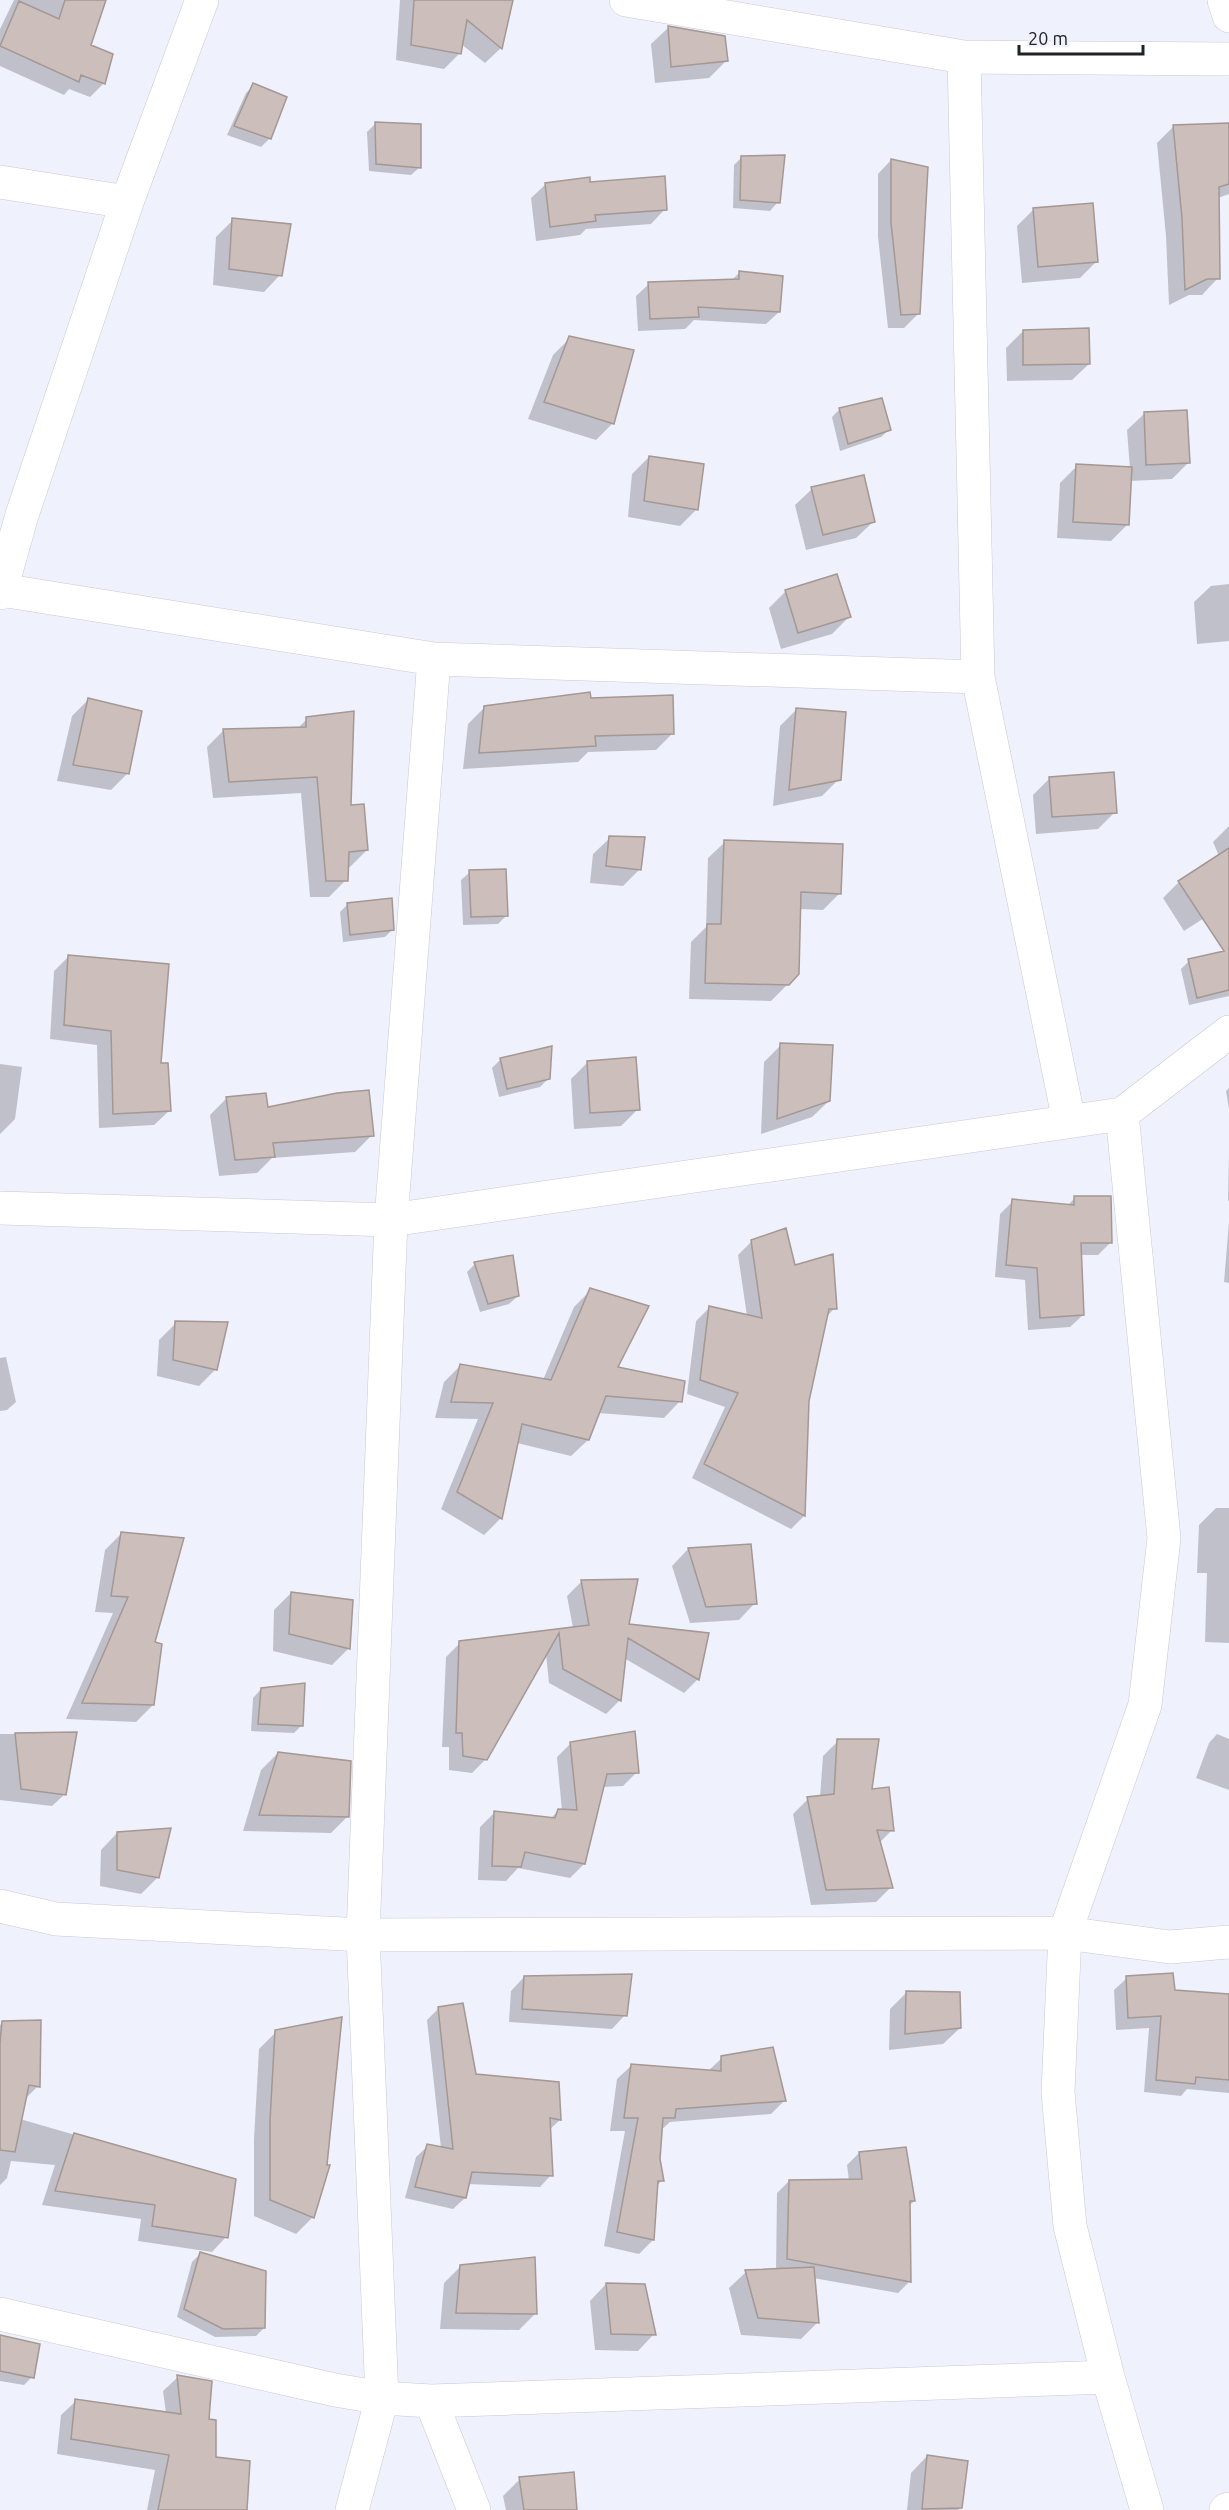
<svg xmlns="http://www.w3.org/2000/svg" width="1229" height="2510" font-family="Ubuntu,sans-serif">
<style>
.shadow{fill:#0003}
.building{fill:#ccbfbb;stroke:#a49794;stroke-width:1.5}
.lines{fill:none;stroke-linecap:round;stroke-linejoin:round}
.street-casing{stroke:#c7cad5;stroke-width:34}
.street{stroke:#fff;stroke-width:33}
</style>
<rect width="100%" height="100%" fill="#eff1fd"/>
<path class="shadow" d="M14,0H104L89,46L111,55L103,84L90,97L69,89L64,95L0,66V29Z
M400,0H497L510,4L501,48L485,63L461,44L460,53L444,69L396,60Z
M668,28L724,37L726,61L709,78L655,83L651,44Z
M254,85L270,138L261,147L227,135L246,93Z
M375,124L420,167L411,175L369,171L367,132Z
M1229,124V194L1218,198V278L1202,295H1189L1169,305L1166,236L1157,143L1174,126Z
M742,157L778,202L770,211L733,208L734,165Z
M891,160L918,314L904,328H888L878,237V174Z
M589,183L665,209L651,224L586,229L580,235L536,241L531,198L546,184Z
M1034,209L1097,261L1080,278L1022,283L1017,226Z
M233,220L280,275L264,292L213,285L216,237Z
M739,273L779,312L766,324L694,320L685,329L638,331L636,296L649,284L731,281Z
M1023,331L1089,364L1072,380L1007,381L1006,348Z
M570,338L613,423L596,440L528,419L553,355Z
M840,409L890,429L881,437L840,451L832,417Z
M1144,414L1189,462L1172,479L1130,481L1128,524L1111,541L1057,538L1060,483L1077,466L1130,469L1127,430Z
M649,457L697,509L680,526L628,517L632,474Z
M812,489L873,522L856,538L806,550L795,505Z
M1229,584V641L1197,644L1194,602L1211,586Z
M786,591L849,617L832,634L781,649L769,608Z
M88,700L128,773L111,790L57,781L72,716Z
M589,700L672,734L656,750L588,752L578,762L463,769L468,724L485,707Z
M797,709L839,779L822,796L773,806L780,726Z
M307,719L349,807L367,850L350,867H347L346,880L329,897H310L301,793L213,798L207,747L224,730L297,729Z
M1050,778L1115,812L1098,829L1036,834L1033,795Z
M1229,826V902L1184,931L1163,898L1179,882L1219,856L1213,842Z
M610,838L640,869L623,886L590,883L593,854Z
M725,842L840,893L823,910L799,909L788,984L771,1001L689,999L691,942L706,927L708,858Z
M470,872L506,916L498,924L463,925L461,880Z
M348,904L393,929L385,937L343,942L340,912Z
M1229,951V996L1189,1005L1181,969L1189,961Z
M69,956L160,1065L169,1111L154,1125L99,1128L97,1045L50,1039L54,971Z
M781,1045L829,1101L812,1117L761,1134L764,1062Z
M501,1059L548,1079L540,1087L499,1097L492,1068Z
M588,1062L638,1109L621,1126L574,1129L571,1079Z
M0,1064L22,1067L15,1119L0,1134Z
M1229,1088V1109L1226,1091Z
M227,1098L267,1109L372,1135L355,1152L272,1158L257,1173L219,1176L210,1115Z
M1229,1153V1201H1228Z
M1075,1198L1111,1242L1098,1255H1080L1083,1315L1070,1327L1028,1330L1025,1280L995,1277L1000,1214L1013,1201L1067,1206Z
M1229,1222V1283L1224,1282Z
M752,1241L794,1267L835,1308L825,1318L808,1400L804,1516L791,1529L692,1478L725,1407L687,1394L696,1321L710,1307L747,1316L738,1255Z
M475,1264L518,1296L509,1304L480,1312L467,1272Z
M591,1290L616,1368L680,1401L664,1418L598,1413L588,1440L571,1456L517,1443L501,1518L484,1535L441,1509L478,1419L435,1418L444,1382L461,1365L543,1380L574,1307Z
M176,1323L216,1369L199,1386L157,1376L159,1340Z
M6,1357L16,1402L7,1410L0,1411V1358Z
M1216,1508H1229V1643L1205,1642L1207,1573H1197L1199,1525Z
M122,1533L153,1643V1705L136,1722L66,1719L113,1613L95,1612L105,1550Z
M749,1545L755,1603L739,1620L690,1623L672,1566L688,1549Z
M581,1582L627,1625L698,1679L684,1693L624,1658L620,1700L606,1714L549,1683L546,1654L486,1759L472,1773L449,1770V1747H442L446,1657L460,1643L573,1628L567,1596Z
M291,1593L349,1648L332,1665L273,1651L274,1610Z
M261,1689L302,1725L294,1733L251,1731L253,1698Z
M0,1734H75L65,1794L52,1806L0,1800Z
M1217,1734L1229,1739V1790L1196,1778L1209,1743Z
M838,1741L871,1790L892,1830L879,1843L891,1887L876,1902L811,1905L793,1814L808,1799L820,1797L823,1756Z
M571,1743L637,1772L623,1786L602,1787L584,1864L570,1878L518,1868L506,1881L478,1880L480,1827L495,1812L550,1819L559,1810L562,1811L557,1757Z
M278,1753L347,1817L331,1833L243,1831L261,1770Z
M117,1833L158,1877L141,1894L100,1886L101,1850Z
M524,1977L625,2015L612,2029L509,2022L511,1991Z
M1127,1978L1173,1992L1229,1996V2093L1187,2089L1181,2096L1144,2092L1149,2028L1116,2030L1114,1990Z
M907,1992L960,2028L943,2044L889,2050L890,2009Z
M439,2008L475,2076L560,2120L549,2130L551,2175L540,2187L468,2184L465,2198L453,2209L405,2198L416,2157L428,2146L441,2148L427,2020Z
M3,2022L38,2086L24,2100L20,2119L234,2181L226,2237L212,2252L138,2241L141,2219L42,2205L55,2165L11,2161L7,2178L0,2185V2025Z
M276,2032L313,2217L296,2234L254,2216V2139L259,2049Z
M722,2058L785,2100L771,2114L670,2122L660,2131L658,2159L662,2180L657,2186L653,2240L639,2254L604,2246L625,2131H610L617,2079L632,2065L708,2071Z
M859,2153L914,2201L909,2206V2282L898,2293L813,2278L818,2322L801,2339L741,2335L729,2288L746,2272L776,2270L777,2193L789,2181H849L847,2165Z
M200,2254L264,2328L256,2336L215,2337L177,2317L192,2262Z
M461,2266L536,2313L519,2330L440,2329L444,2283Z
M606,2284L654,2334L638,2351L595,2350L590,2301Z
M0,2337L32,2377L24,2385L0,2381Z
M178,2377L208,2420L214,2459L245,2510H147L155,2470L57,2454L61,2415L76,2401L166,2413L163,2391Z
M927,2456L961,2507L958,2510H907L911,2473Z
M520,2479L575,2510H506L503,2496Z"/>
<path class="building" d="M65,0H106L91,45L113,54L105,84L81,75L79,82L0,46L19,1L59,19Z
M414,0H513L502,49L467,20L461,54L411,45Z
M668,26L725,36L728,61L671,67Z
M253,83L287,97L271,139L234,126Z
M375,122L421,124V168L376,164Z
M1229,123V184L1219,187L1220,279H1207L1185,290L1182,218L1173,125Z
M785,155L780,203L740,200L741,156Z
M891,159L928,167L920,314L901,315L891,223Z
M665,176L667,210L595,215L596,221L550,227L545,183L590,177V182Z
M1093,203L1098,262L1038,267L1033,208Z
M232,218L291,224L282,276L229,269Z
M739,271L783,276L780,312L698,307L699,317L650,319L648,282L739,279Z
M1089,328L1090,364L1023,365V330Z
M569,336L634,350L614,424L544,402Z
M882,398L891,430L848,444L839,408Z
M1187,410L1190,463L1146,465L1144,412Z
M649,456L704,464L698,510L644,501Z
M1076,464L1132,467L1129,525L1073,522Z
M864,475L875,522L823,535L811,487Z
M837,574L851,617L798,633L785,590Z
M590,692L591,698L673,695L674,734L595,736L596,746L479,753L484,706Z
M88,698L142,711L129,774L73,765Z
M796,708L846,712L841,780L789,790Z
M354,711L351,805L364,804L368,850L349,852L348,881H326L317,777L229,782L223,729L306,727V717Z
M1114,772L1117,813L1052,817L1049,777Z
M609,836L645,837L641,870L606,866Z
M724,840L843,844L841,894L801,892L799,974L789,985L705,983L707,924H721Z
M1229,848V990L1197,998L1188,959L1224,951L1178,881Z
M506,869L508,916L471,917L469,870Z
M392,898L394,930L350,935L347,903Z
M68,955L169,964L161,1063H168L171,1111L113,1114L111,1031L64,1025Z
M780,1043L833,1045L830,1101L777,1119Z
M552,1046L550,1079L507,1089L500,1058Z
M636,1057L640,1110L590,1113L587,1061Z
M369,1090L374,1136L273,1143L275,1157L235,1160L226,1097L266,1093L268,1107L337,1093Z
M1074,1196H1111L1112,1243H1081L1084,1315L1040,1318L1037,1268L1006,1265L1012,1199L1074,1205Z
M786,1228L795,1265L833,1254L837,1309H829L809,1401L805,1516L704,1464L738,1393L700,1380L709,1306L762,1318L751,1240Z
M513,1255L519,1296L488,1304L474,1262Z
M590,1288L649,1306L618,1367L685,1381L682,1402L606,1396L589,1440L522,1424L502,1519L457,1492L493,1403L451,1402L460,1364L551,1380Z
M175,1321L228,1322L217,1370L173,1360Z
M121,1532L184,1538L155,1642L162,1644L154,1705L82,1703L128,1597L111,1596Z
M751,1544L757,1604L706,1607L688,1548Z
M638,1579L629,1624L709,1633L699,1680L628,1638L621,1701L563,1669L559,1633L487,1760L463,1756L462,1733H456L459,1641L589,1625L581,1580Z
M291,1592L353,1600L350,1649L289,1634Z
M305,1683L303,1726L258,1724L261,1688Z
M635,1731L639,1773L607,1774L585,1864L525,1852L521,1867L492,1866L494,1811L555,1818L558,1809L577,1810L570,1742Z
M77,1732L66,1795L21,1789L15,1733Z
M837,1739H879L872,1789L889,1787L894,1831L877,1830L893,1888L826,1890L807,1797L834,1794Z
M278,1752L351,1761L349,1817L259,1815Z
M171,1828L159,1878L117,1870V1832Z
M1173,1973L1175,1990L1229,1994V2080L1196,2077L1195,2084L1156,2080L1161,2016L1128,2018L1126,1976Z
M632,1974L627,2016L522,2009L524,1976Z
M906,1991L960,1992L961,2028L905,2034Z
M463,2003L476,2074L559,2082L561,2120L550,2118L553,2176L472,2172L466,2198L415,2187L427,2144L453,2149L438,2007Z
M342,2017L327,2165H330L314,2218L270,2200V2121L275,2030Z
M41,2020L40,2087L29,2085L15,2152L0,2150V2043L2,2021Z
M773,2047L786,2101L676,2109L675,2118H663L660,2159L664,2181H658L654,2240L617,2232L638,2118H624L631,2064L721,2071V2056Z
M74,2133L236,2179L228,2238L152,2226L155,2205L55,2191Z
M906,2147L915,2201H910L911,2282L787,2259L789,2180L862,2179L859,2152Z
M200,2252L266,2271L265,2328L223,2329L184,2309Z
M535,2257L537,2314L456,2313L460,2265Z
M814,2267L819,2323L758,2318L745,2270Z
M606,2283L645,2284L656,2335L611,2334Z
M0,2335L40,2344L34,2378L0,2371Z
M177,2375L212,2381L209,2419L216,2420V2457L250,2461L247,2510H158L169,2455L71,2439L75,2399L181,2414Z
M927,2455L968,2461L962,2508L922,2509Z
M574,2472L577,2510H524L519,2477Z"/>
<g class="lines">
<g class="street-casing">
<path id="street" d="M626,0L964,57L1229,59
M1224,0L1229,16
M964,57L978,677L1069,1121
M0,182L127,202
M1,590L434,659L978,677
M0,593L22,515L127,202L202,0
M1122,1114L1164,1538L1145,1705L1065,1933L1058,2092L1070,2226L1108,2377L1147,2510
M0,1208L391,1220L1122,1114L1229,1032
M0,1906L56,1919L363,1935L1065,1933L1170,1947L1229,1942
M0,2314L335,2390L382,2398L431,2401L1108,2377
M431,2401L474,2510
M352,2510L382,2398L363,1935L391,1220L434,659
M1226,2510L1229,2509"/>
</g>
<use href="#street" class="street"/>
</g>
<path d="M1019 45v9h124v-9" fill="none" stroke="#212226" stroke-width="3"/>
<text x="1028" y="45" font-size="18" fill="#212226" stroke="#eff1fd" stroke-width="4.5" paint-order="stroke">20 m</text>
</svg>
